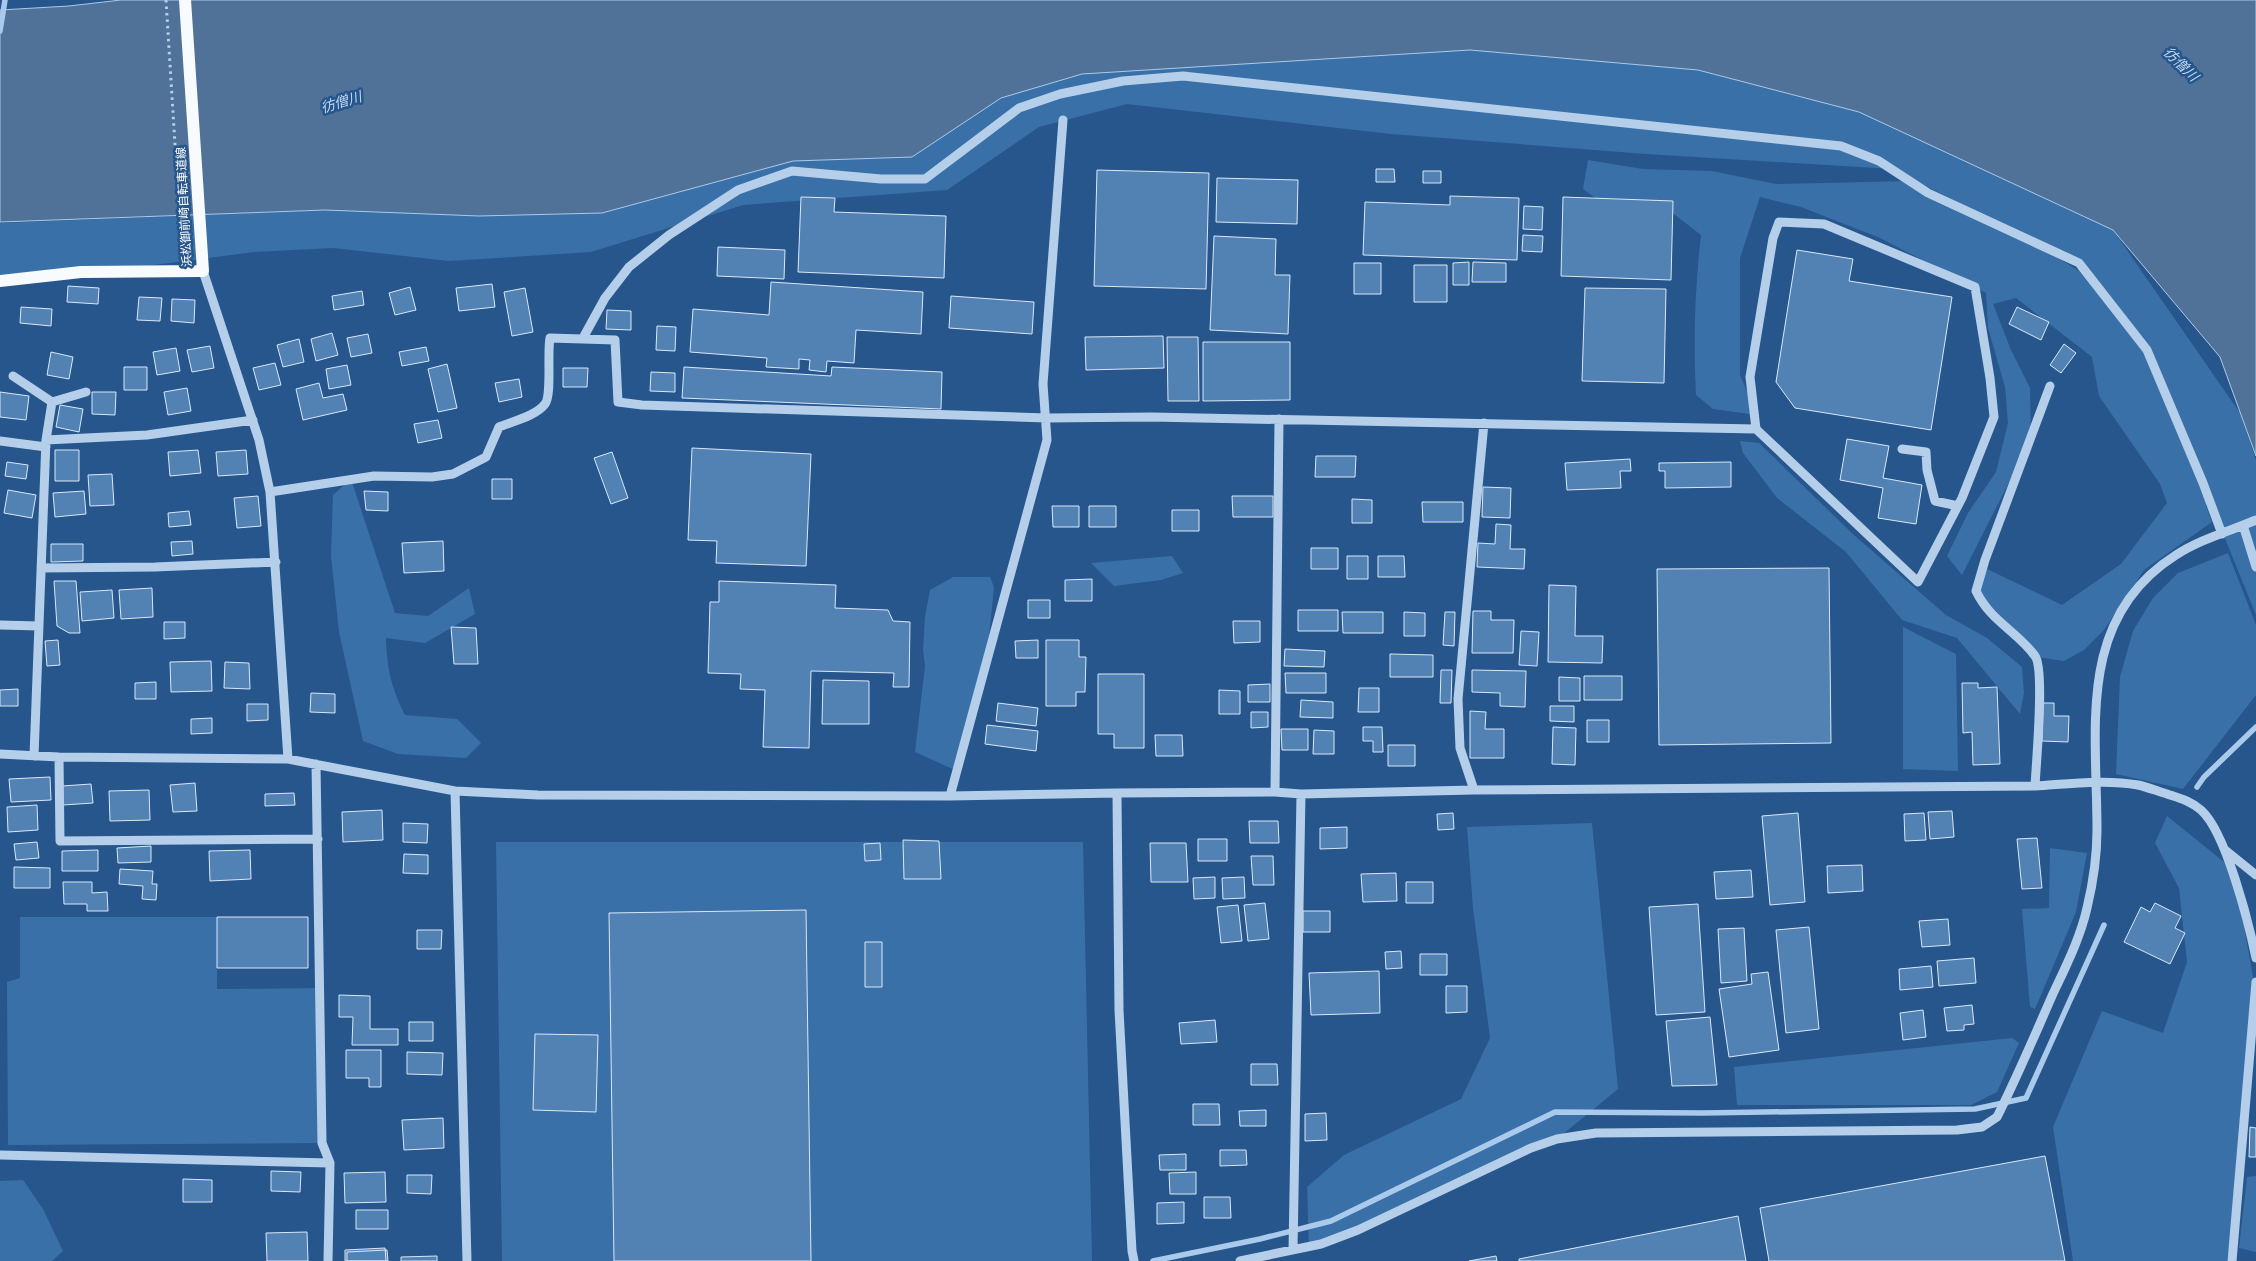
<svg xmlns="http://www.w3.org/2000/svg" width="2256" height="1261" font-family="'Work Sans','Noto Sans JP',sans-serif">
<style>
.green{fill:#3a70a8}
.water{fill:#517298;stroke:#a9caeb}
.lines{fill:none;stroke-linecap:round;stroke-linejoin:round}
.stream{stroke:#a9caeb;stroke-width:5.5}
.building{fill:#5281b4;stroke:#d9e8f8}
.path{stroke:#b5cfea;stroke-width:3;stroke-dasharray:2.5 4;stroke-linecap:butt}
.minor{stroke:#b5cfea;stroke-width:9}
.major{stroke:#f8fbfe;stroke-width:12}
.labels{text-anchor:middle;stroke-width:5;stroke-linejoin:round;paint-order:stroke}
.street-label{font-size:12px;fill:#fff;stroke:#26568c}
.water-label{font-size:14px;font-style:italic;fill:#c0d8f1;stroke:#26568c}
</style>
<rect width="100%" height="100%" fill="#26568c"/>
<path class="green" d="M1473,43L1698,70L1859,112L2113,230L2240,413L2256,460V615L2205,489L2206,506L2212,522L2144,570L2104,630L2084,650L2064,661L2037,657L1983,607L1977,587L1987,569L2062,605L2121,564L2167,503L2160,484L2099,396L2092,357L2016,298L1993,304L2011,350L2030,388L2031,439L1962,575L1947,556L1968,513L1996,472L2008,423L2005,387L1988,328L1986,293L1880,238L1801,207L1760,197L1740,258V375L1757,415L1713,409L1696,395C1693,341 1695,288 1701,235L1670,211L1612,210L1583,189L1588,160L1643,169L1712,171L1776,184L1909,181L2047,251L2079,271L2112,305L2079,263L1892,169L1646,154L1391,134L1127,104L1039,127L947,190L743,205L591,252L449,261L333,248L254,252L0,285V223L325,210L547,215L1018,82L1203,56Z
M1740,441L1759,443L1855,536L1946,615L1987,638L2022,667L2024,693L2020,714L1957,638L1902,620L1846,552L1777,498L1743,453Z
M351,479L395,613L428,616L469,588L475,614L425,643L386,638C387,669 391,687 405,715L457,719L481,743L466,758L398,754L363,741L339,632L331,556L333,495Z
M2228,553L2256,625V695L2183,789L2116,774L2120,677L2133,631L2153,598L2178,573Z
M1172,556L1183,573L1161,580L1114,586L1091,563Z
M953,577H990L994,587L989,637L957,771L915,752L925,666L923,650L925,616L930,590Z
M1903,627L1956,654L1958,771L1903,769Z
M2167,816L2234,870L2255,988L2242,1144L2227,1261H2073L2053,1127L2102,1011L2163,1033L2187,962L2179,888L2155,843Z
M1592,823L1618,1089L1557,1139L1309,1247L1307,1187L1344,1155L1461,1099L1490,1038L1473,908L1467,827Z
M496,842H1083L1092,1261H502Z
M2050,848L2087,853L2076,912L2035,1009L2030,1007L2022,909L2049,908Z
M20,917H217V989L321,988L322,1143L8,1145L7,982L20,978Z
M2012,1038L2019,1043L1997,1092L1971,1105H1737L1734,1067Z
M2256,1176V1252L2239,1248L2247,1177Z
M23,1180L43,1209L63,1251L52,1261H0V1181Z"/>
<path class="water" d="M121,0H2256V456L2220,357L2113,230L1859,112L1698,70L1470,50L1082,74L1001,98L912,157L793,161L602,213L479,216L325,210L0,222V10L69,6Z"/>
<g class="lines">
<path class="stream" d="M0,31L5,0
M2197,787L2204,777L2256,727
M1153,1261L1260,1239L1331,1221L1555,1112L1703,1113L1975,1109L2026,1098L2104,925"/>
</g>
<path class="building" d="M1376,169H1394L1395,182H1376Z
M1097,170L1209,173L1206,289L1094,286Z
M1423,171H1441V183H1423Z
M1217,178L1298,180L1297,224L1216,222Z
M1450,196L1519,198L1517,260L1363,255L1365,202L1450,205Z
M801,197L835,198L834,212L946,216L944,278L798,272Z
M1563,197L1673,201L1671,280L1561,276Z
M1524,206L1543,207L1542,230L1523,229Z
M1523,235L1543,236L1542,252L1522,251Z
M1214,236L1276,239L1275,275H1290L1288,334L1210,330Z
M718,247L785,250L784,279L717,276Z
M1797,250L1853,259L1849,281L1952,297L1931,430L1795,408L1776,382Z
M1469,262V285H1453V263Z
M1473,262L1506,263V282H1472Z
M1354,263H1381V294H1354Z
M1414,265H1447V302H1414Z
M771,282L923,292L921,334L856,330L854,363L827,361L826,372L809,370L810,360L799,359V369L766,367L767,358L690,352L693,309L769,315Z
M492,284L495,307L459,311L456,288Z
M68,286L99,288L98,304L67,302Z
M410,287L416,310L395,315L389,293Z
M525,288L533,332L512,336L504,292Z
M1585,288L1666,289L1664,383L1582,381Z
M362,291L364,305L334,310L332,296Z
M951,296L1034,302L1032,334L949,328Z
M139,297L162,298L160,321L137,320Z
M172,299L195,300L194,323L171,321Z
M21,307L52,309L51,326L20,323Z
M2017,307L2049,322L2041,340L2009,324Z
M607,310L631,311V330L606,329Z
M657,326L676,327L675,351L656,350Z
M332,333L338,355L316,361L311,339Z
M368,334L372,353L351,357L347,338Z
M1163,336L1164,368L1086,370L1085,337Z
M1167,337H1198L1199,401H1168Z
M299,339L304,362L283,367L277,345Z
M1203,342H1290V400L1203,401Z
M2064,344L2076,353L2061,373L2050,365Z
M210,346L214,368L192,372L187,350Z
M426,347L429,361L402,366L399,352Z
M176,348L180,371L157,375L153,352Z
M51,352L73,357L69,379L47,375Z
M275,363L281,385L259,390L253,368Z
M447,364L457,408L438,412L428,369Z
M347,365L351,385L329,389L326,369Z
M124,367H147V390H124Z
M684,367L831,376L832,367L942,372L941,409L682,398Z
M563,368H588L587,387H563Z
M651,372L675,373V392L650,391Z
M519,379L522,397L499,402L495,383Z
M319,383L323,398L343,394L347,410L303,420L296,389Z
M187,388L191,411L168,415L164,392Z
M0,392L29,396L26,420L0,417Z
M92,392H116L115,415L92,414Z
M60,405L83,409L79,432L56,427Z
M438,420L442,438L418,443L414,424Z
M1847,439L1889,446L1883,478L1922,485L1916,524L1878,518L1883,488L1840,480Z
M692,448L811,454L806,566L716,563L717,541L688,540Z
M55,450H79V481H55Z
M198,450L201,473L170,476L168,452Z
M246,450L248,474L218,476L216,452Z
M612,452L628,498L611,504L594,458Z
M1316,456H1356L1355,477H1315Z
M1630,459L1631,471H1620L1621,488L1567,490L1565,463Z
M7,462L28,465L26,479L5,476Z
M1731,462V487L1665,488V471H1659V463Z
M112,474L114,505L90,506L88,475Z
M492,479H512V499H492Z
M1483,487L1511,488L1510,518L1482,517Z
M8,490L36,495L32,518L4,513Z
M84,491L86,514L55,517L53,493Z
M364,491L388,492V511L366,510Z
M258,496L261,526L237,528L234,498Z
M1232,496H1273V517H1233Z
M1352,499L1372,500V523H1352Z
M1422,502H1463V522H1423Z
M1052,506H1079V527H1053Z
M1089,506H1116V527H1089Z
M1172,510H1199V531H1172Z
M189,511L191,525L169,527L168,513Z
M1496,524L1511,525L1510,549H1525L1524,569L1477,567L1478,543L1495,544Z
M192,541L193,554L172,556L171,542Z
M443,541L444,571L404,573L402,543Z
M51,544H83V561L51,562Z
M1311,548H1338V569H1311Z
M1347,556H1368V579H1347Z
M1378,556H1404L1405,577H1378Z
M1829,568L1831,743L1659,745L1657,569Z
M1092,579V601H1065V580Z
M54,581H76L80,633H69L57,626Z
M719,581L836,585L835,608L888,610L893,621L910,622L909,687H893L894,673L811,671L809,748L763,747L765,690L740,689L741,674L708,673L710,602H719Z
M1549,585L1576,586L1575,636H1603L1602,663L1548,662Z
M152,588L153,617L121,619L119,590Z
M112,590L114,618L82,621L80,592Z
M1028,600H1050V618H1028Z
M1298,610H1338V631H1298Z
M1473,611H1491V620H1514L1513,653H1472Z
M1342,612H1383V633H1343Z
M1404,612L1425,613V636H1404Z
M1445,612H1455L1454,646L1443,645Z
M1233,621H1260V642L1234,643Z
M164,622H185V638L164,639Z
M451,627L476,628L478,664H454Z
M1521,631L1539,632L1537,666L1519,665Z
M58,640L60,665L47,666L45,641Z
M1038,640V658H1016L1015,641Z
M1046,640H1079V657H1086L1085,692H1076V706H1046Z
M1285,649L1325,651L1324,667L1284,666Z
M1390,654L1433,655V677H1390Z
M211,661L212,691L171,692L170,662Z
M225,662L249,663L250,689L224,688Z
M1441,670H1452L1451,703H1440Z
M1472,670L1526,671L1525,707L1500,706V693L1472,692Z
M1285,673H1326V693H1286Z
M1098,674H1144V748H1114V734H1098Z
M1584,676H1622V700H1584Z
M1559,677L1580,678V701H1559Z
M823,680L869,681V724H822Z
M156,682V699H135V683Z
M1962,683H1978V688L1997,687L2000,764L1973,765L1972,732L1963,733Z
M1270,684V702H1248V685Z
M1359,688H1379V712H1358Z
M18,689V706H0V690Z
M1219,690L1240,691V714H1219Z
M311,693L335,694V713L310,712Z
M1301,700L1333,702V718L1300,717Z
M998,703L1038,708L1036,726L996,721Z
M2043,703H2054V716H2069L2068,742L2042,741Z
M247,704H268V720L247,721Z
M1550,706H1574V722L1550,721Z
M1470,711L1486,712L1485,729H1504V758H1470Z
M1251,712H1268V727L1251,728Z
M212,718V733L191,734V719Z
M1587,720H1609V742H1587Z
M987,725L1038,731L1036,751L985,744Z
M1363,727H1382L1383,752H1373V741H1363Z
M1553,727L1576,728L1575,765L1552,764Z
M1281,729H1308V750H1282Z
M1314,730L1334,731V754H1313Z
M1155,735H1182L1183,756H1156Z
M1388,745H1415V766H1388Z
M50,777L51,800L11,802L9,779Z
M195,783L197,811L173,812L170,785Z
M91,784L93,803L63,805L62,786Z
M149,790L150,820L110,821L109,791Z
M294,793L295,805L265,806V794Z
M37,805L38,830L8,832L7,807Z
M382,810L383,840L343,842L342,812Z
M1952,811L1954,837L1930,839L1928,812Z
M1453,813L1454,829L1438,830L1437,814Z
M1798,813L1805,902L1770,905L1762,816Z
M1924,813L1926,840L1905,841L1904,814Z
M1249,821H1278L1279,843H1250Z
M403,823L428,824L427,843L403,842Z
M1347,827V848L1320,849V828Z
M2037,838L2042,888L2022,889L2017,839Z
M1198,839H1227V861H1198Z
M903,840L939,841L941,879H904Z
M37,842L39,858L16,860L14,844Z
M880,843L881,860L865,861L864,844Z
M1150,843H1186L1188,882H1151Z
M151,846V862L118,863L117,848Z
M98,850V871H62V851Z
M250,850L251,879L210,881L209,851Z
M404,854L428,855V874L403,873Z
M1251,856H1273L1274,885H1253Z
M1862,865L1863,891L1828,893L1827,866Z
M14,867L50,868V888H14Z
M120,869L153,871L152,884H157L156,900L142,899L143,886L119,884Z
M1751,870L1753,897L1716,899L1714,872Z
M1396,873L1397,901L1363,902L1361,874Z
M1215,877V898L1194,899L1193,878Z
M1244,877L1245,898L1223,899L1222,878Z
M63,882H92V893L107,892L108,911H87V904H64Z
M1406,882H1433V903H1406Z
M1265,903L1269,939L1248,941L1244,905Z
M2155,903L2181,916L2175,928L2185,933L2170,964L2124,942L2141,907L2150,912Z
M1698,904L1705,1012L1656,1015L1649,907Z
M1238,905L1242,941L1221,943L1217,907Z
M806,910L811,1261H614L609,913Z
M1303,911H1330V932H1303Z
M217,917H308V968H217Z
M1948,919L1950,945L1922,947L1919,921Z
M1809,927L1819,1029L1786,1033L1776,930Z
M1744,928L1747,981L1721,983L1718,929Z
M417,930H442L441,949H417Z
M865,942H882V987H865Z
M1401,951L1402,968L1386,969L1385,952Z
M1420,954H1447V975H1420Z
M1974,958L1976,983L1939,986L1937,961Z
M1931,966L1933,987L1900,990L1899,969Z
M1379,971L1380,1013L1311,1015L1309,973Z
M1768,972L1779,1050L1729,1057L1719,989L1752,984L1751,974Z
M1446,986H1467V1012L1446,1013Z
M339,995L370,996V1029H398V1045H352L353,1017H339Z
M1972,1005L1974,1024L1964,1025V1030L1947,1031L1944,1008Z
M1923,1010L1926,1037L1903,1040L1900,1013Z
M1710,1017L1717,1085L1672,1086L1666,1021Z
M1215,1020L1217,1042L1181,1044L1179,1023Z
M409,1022H433V1041H409Z
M535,1034L598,1035L596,1112L533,1110Z
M346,1050H381V1087H369V1078H346Z
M407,1052L443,1053L442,1075L407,1074Z
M1251,1064H1277L1278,1085H1251Z
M1193,1104H1219L1220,1125H1193Z
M1266,1110V1126H1240L1239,1111Z
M1326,1113L1327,1140L1305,1141V1114Z
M443,1118L444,1148L404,1150L402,1120Z
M2250,1127L2256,1128V1157H2249Z
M1220,1150H1246L1247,1165L1220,1166Z
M1186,1154V1170H1160L1159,1155Z
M2045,1156L2065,1261H1769L1760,1208Z
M271,1171L301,1172L300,1192L271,1191Z
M385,1172L386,1202L345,1203L344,1173Z
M1196,1172V1194H1170L1169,1173Z
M407,1175H432L431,1194L407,1193Z
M183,1179L212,1180V1202H183Z
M1204,1197H1230L1231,1218H1204Z
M1184,1202V1223L1157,1224V1203Z
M356,1210H388V1229H356Z
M1738,1216L1746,1261H1519V1259Z
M307,1232L308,1261H267L266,1233Z
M385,1248L386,1261H345V1250Z
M387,1250L388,1261H347V1252Z
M437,1256V1261H401V1257Z
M1496,1256L1497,1261H1469Z"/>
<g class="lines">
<path class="path" d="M166,0L182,257"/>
<path class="minor" d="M203,271L259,440L270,492L288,759
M583,338L605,298L629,267L669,235L738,190L792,171L881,179H925L1019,108L1060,94L1123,81L1183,76L1841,146L1879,161L1928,193L2079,263L2147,350L2203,483L2222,534
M13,376L52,402L46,440L34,756
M52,402L86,392
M46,440L147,435L253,420
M0,441L46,447
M1902,449L1926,452L1927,470L1935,501L1958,506
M270,492L374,476L432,477L453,474L486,457L499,427C513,421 536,416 545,404C552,396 547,353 550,338L615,340L618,402L642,405L1047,418L1152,417L1756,429L1918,582L1962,498L1994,417L1990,378L1975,287L1824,224L1779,222L1773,238L1750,377L1756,429
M2243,525L2256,567
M41,568L155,567L276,562
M0,625L39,626
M0,754L59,757L288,759L455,791L538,795L950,796L1117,793L1119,1010L1132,1251L1134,1261
M59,757L60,841L318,839
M316,764L322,1143L330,1163L328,1261
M2035,786C2036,765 2045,669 2035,656C2017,631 1991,622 1976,591L1985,560L2050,386
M1474,790L1460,748L1458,699L1484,423
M455,791L467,1261
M1275,792L1279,419
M1117,793L1275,792L1301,794L1474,790L2035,786C2068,784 2105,779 2138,785C2147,787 2157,791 2167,794C2179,798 2191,801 2201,810C2226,832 2249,924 2256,958
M950,796L1047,440L1043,384L1063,120
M2225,850L2256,875
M0,1155L330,1163
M1293,1250L1301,794
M1240,1261L1321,1244L1358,1230L1531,1148L1557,1139L1596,1133L1957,1130L1982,1127L1997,1117C2017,1077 2034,1037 2052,996C2065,968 2080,939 2087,908C2093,883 2097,855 2097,830C2097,728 2076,618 2176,555C2201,539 2230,531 2256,520
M2232,1261L2256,982"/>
<path class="major" d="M0,281L81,272L203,271L185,0"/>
</g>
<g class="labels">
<g class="street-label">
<text transform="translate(184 207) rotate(-93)" y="4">浜松御前崎自転車道線</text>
</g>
<g class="water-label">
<text transform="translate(2181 64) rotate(44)" y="5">彷僧川</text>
<text transform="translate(341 102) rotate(-17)" y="5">彷僧川</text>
</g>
</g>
</svg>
